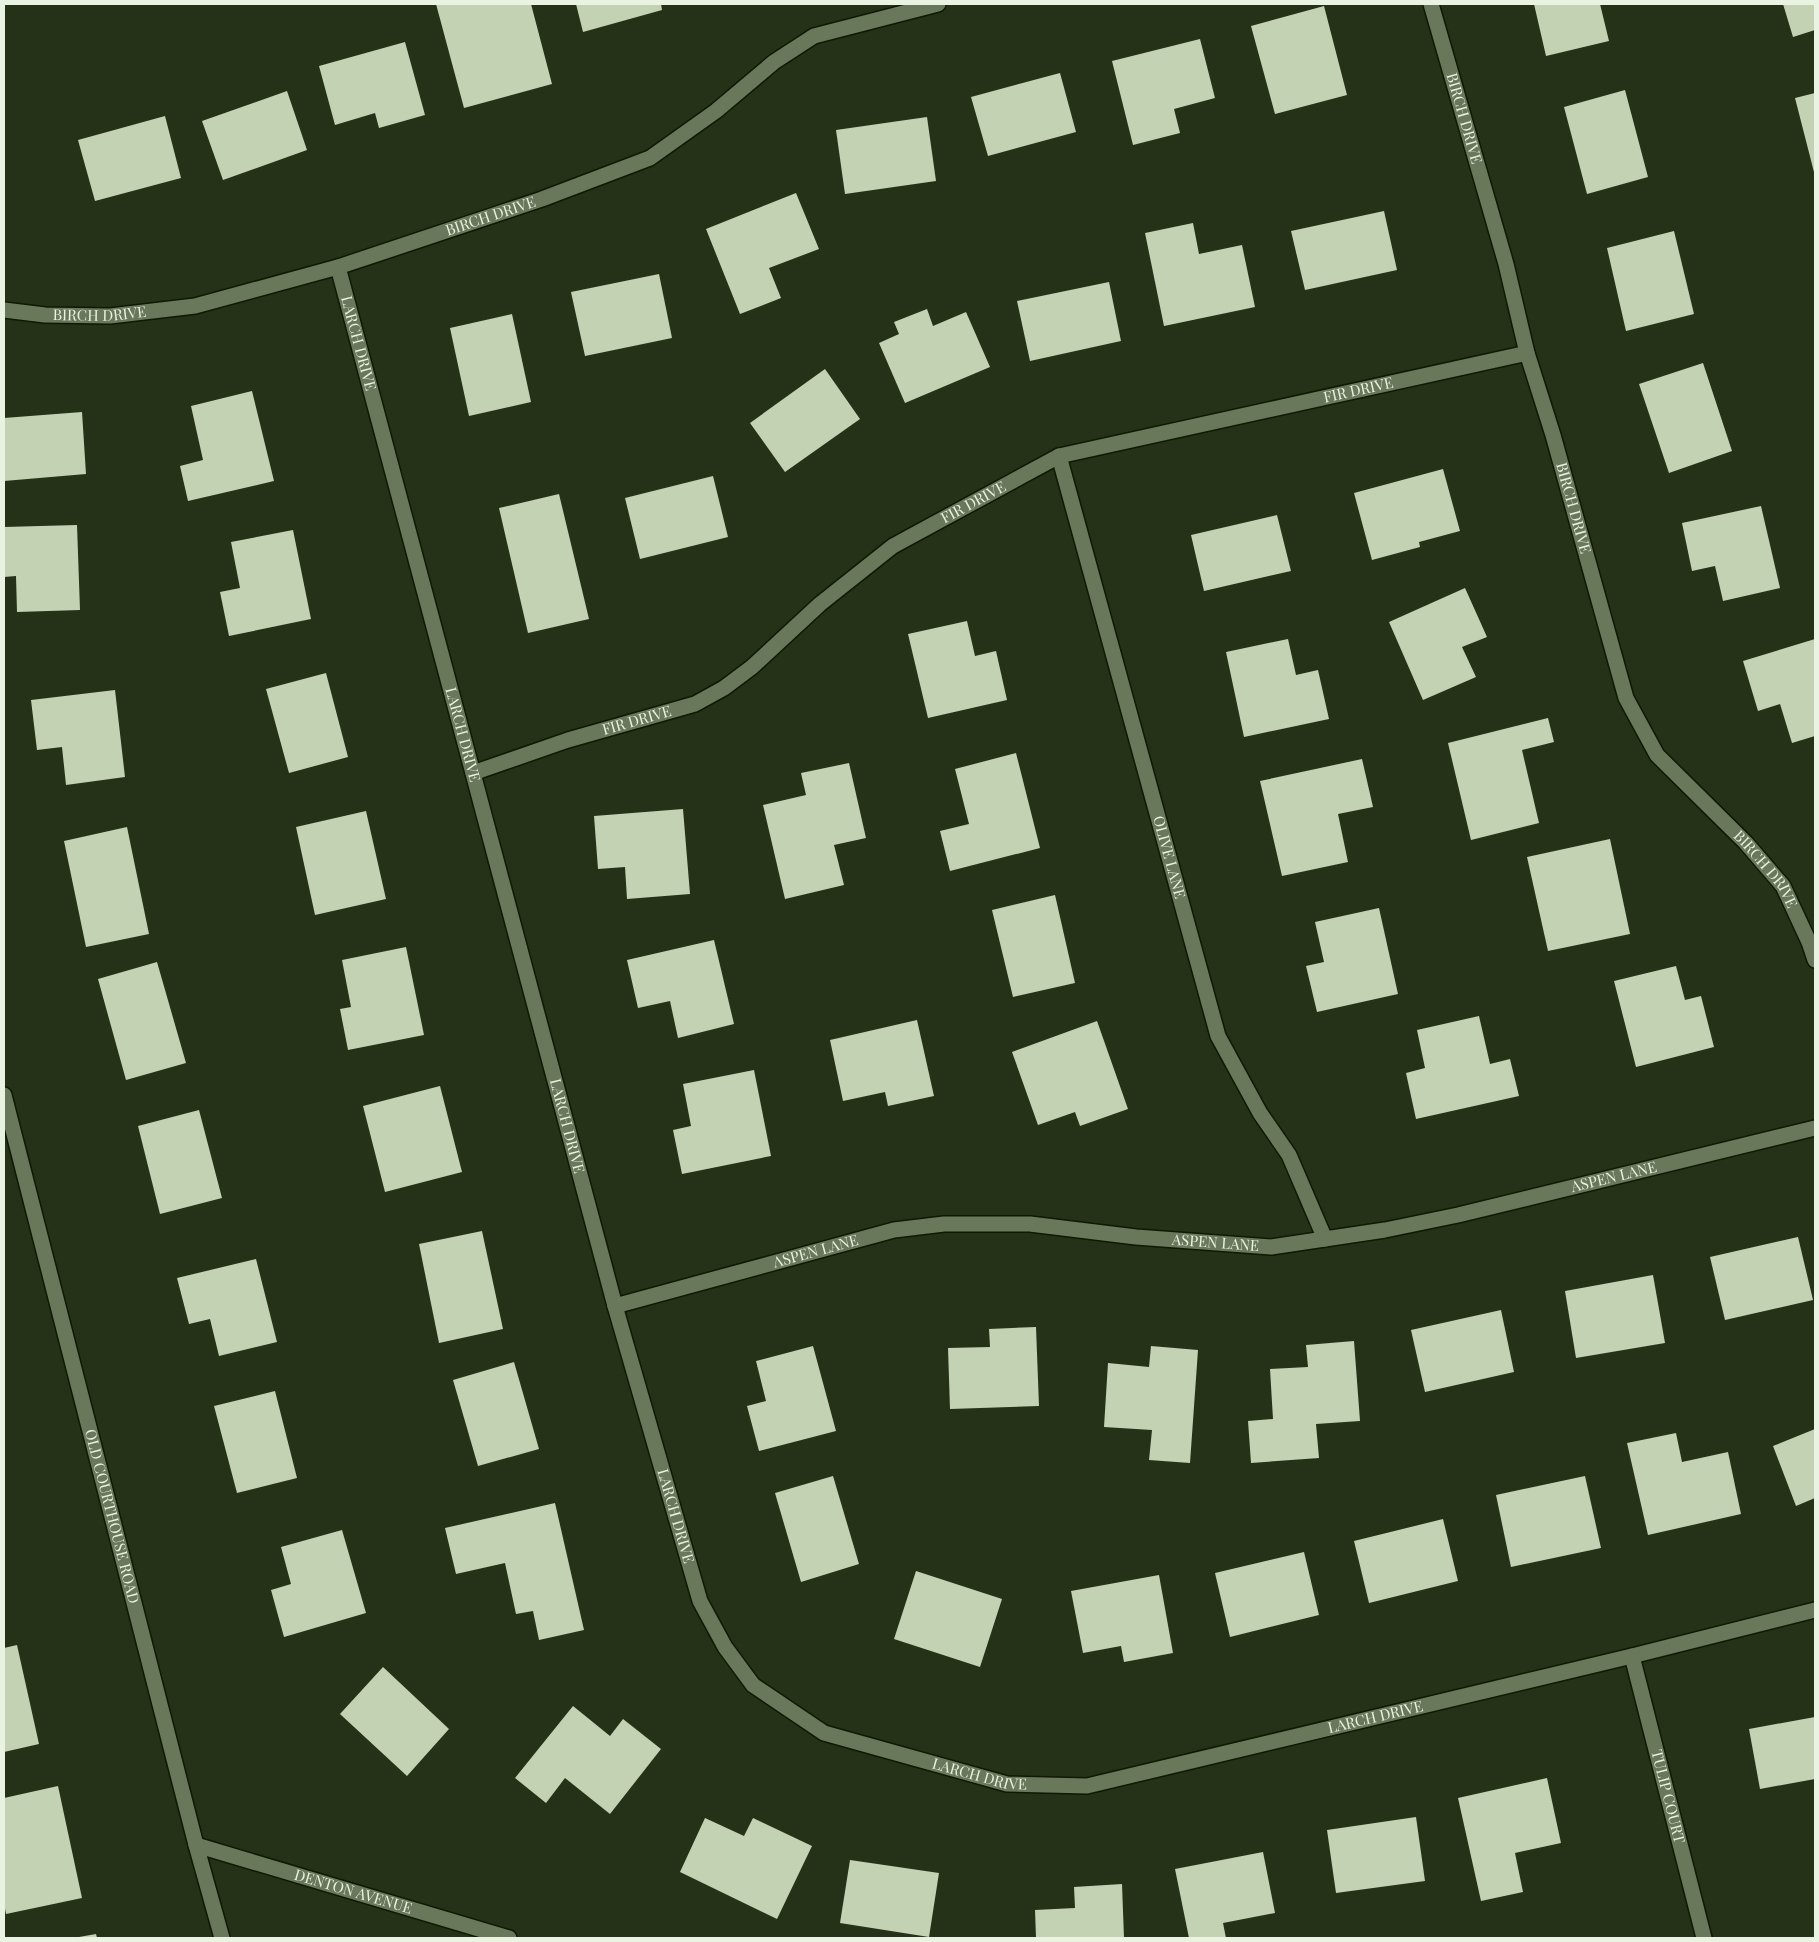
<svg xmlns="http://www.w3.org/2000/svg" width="1819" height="1942" font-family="'Playfair Display',serif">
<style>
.building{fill:#c2d2b3}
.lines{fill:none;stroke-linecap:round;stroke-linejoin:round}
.minor-casing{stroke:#0f1903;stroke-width:18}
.minor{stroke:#69775b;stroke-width:15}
.labels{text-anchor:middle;stroke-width:5;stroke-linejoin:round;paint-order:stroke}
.street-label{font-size:15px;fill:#eaf2e2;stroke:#1c280f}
</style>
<rect width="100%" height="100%" fill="#263218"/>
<path class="building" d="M436,4H531L552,84L464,108Z
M576,4H661L662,10L583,32Z
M1534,4H1600L1609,41L1546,56Z
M1783,4H1815V30L1793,37Z
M1324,6L1347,95L1275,114L1251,26Z
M1200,39L1215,98L1174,109L1180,133L1133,145L1112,61Z
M405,42L425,115L379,128L375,113L335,125L319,66Z
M1060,73L1076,132L988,156L971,97Z
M1625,90L1648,177L1587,194L1564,107Z
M287,91L307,150L223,180L202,121Z
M1815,93V176L1795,98Z
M165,116L181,178L95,201L78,140Z
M927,117L936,181L845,194L836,130Z
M796,193L819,249L769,268L781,298L740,314L706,229Z
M1384,211L1397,270L1305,290L1291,231Z
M1193,223L1199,254L1242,245L1255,307L1164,326L1145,233Z
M1674,231L1694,314L1626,331L1607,248Z
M659,274L672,338L585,356L571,292Z
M1109,282L1121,341L1030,361L1017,301Z
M927,309L933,326L966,312L990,367L905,403L879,343L899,334L894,322Z
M512,314L531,402L469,416L450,328Z
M1703,363L1732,451L1669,473L1639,384Z
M825,369L860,419L785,472L750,423Z
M252,391L274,481L188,501L180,466L203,460L191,406Z
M82,412L86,474L4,481V418Z
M1443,469L1460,531L1419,542L1420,547L1372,560L1354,493Z
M713,476L728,537L640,559L625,498Z
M559,494L589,619L528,633L499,508Z
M1761,506L1780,588L1723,601L1715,566L1692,571L1682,523Z
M1277,515L1291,571L1204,591L1191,535Z
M77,525L80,610L17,612L16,576L4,577V527Z
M293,530L311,619L229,636L220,592L240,588L231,542Z
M1465,588L1487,637L1462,647L1476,677L1423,700L1389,622Z
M967,621L975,656L996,651L1007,700L928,718L908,634Z
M1288,639L1296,675L1318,670L1329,719L1244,737L1226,652Z
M1815,639V736L1792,743L1780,704L1758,711L1743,661Z
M326,673L348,757L289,773L266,689Z
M115,690L125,777L66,785L62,747L37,750L31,700Z
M1548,718L1554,742L1522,750L1539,823L1471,840L1448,743Z
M1016,753L1040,848L950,871L940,831L969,824L955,769Z
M1362,759L1373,807L1338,814L1348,862L1282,876L1260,781Z
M849,763L866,838L834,845L844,885L785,899L763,805L806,795L801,773Z
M683,809L690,894L627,899L625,867L598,869L594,816Z
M366,811L386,899L315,915L296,827Z
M127,827L149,934L86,947L64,841Z
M1610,839L1630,934L1548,951L1527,857Z
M1055,895L1075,983L1013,997L992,910Z
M1379,908L1398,994L1317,1012L1306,966L1324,962L1315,922Z
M714,940L734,1024L678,1038L670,1001L638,1008L627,960Z
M406,947L424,1035L348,1050L340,1009L351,1007L342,960Z
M157,962L186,1063L126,1080L98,979Z
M1676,966L1685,1000L1701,996L1714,1047L1636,1067L1614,981Z
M1479,1016L1490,1064L1510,1059L1519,1096L1416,1119L1406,1073L1425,1068L1417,1030Z
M917,1020L934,1096L888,1106L885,1092L843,1101L830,1040Z
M1097,1021L1128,1109L1080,1126L1075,1112L1038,1125L1012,1052Z
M754,1070L771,1156L682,1174L673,1130L691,1126L683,1084Z
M440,1086L462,1172L385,1192L363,1106Z
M199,1110L222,1198L160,1214L138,1126Z
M482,1231L503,1329L439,1343L419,1244Z
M1798,1237L1813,1300L1725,1320L1710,1257Z
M256,1259L277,1342L219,1356L210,1319L189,1324L177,1278Z
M1653,1275L1665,1343L1576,1358L1565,1291Z
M1501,1310L1514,1372L1425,1392L1411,1330Z
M1036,1327L1039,1406L950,1409L948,1348L990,1347L989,1329Z
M1354,1341L1360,1421L1316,1424L1319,1458L1251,1463L1248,1421L1273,1419L1270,1369L1308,1367L1306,1345Z
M813,1346L836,1431L759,1451L747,1406L766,1401L756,1361Z
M1151,1346L1198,1350L1190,1463L1149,1460L1152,1430L1104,1427L1108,1363L1149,1367Z
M514,1362L539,1449L478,1466L453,1380Z
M275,1391L297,1478L237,1493L214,1406Z
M1815,1429V1498L1796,1506L1773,1446Z
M1676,1433L1682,1462L1728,1452L1741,1514L1648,1535L1627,1443Z
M833,1476L859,1564L801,1582L775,1493Z
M1585,1476L1601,1548L1511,1567L1496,1495Z
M555,1503L584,1630L539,1640L533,1611L516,1614L505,1563L456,1574L445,1528Z
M1443,1519L1458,1581L1369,1603L1354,1541Z
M342,1530L366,1613L284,1637L271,1590L291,1584L281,1547Z
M1304,1552L1319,1615L1230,1637L1215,1573Z
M916,1571L1002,1599L980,1667L894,1639Z
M1159,1575L1173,1653L1124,1662L1121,1646L1083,1653L1071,1591Z
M17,1645L39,1744L4,1752V1648Z
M383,1667L449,1729L407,1776L340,1714Z
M573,1706L610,1736L623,1719L661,1749L610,1814L565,1778L546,1803L515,1778Z
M1815,1717V1779L1760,1789L1749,1729Z
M1547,1778L1561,1843L1515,1853L1523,1892L1481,1901L1458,1798Z
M58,1786L82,1898L6,1914L4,1903V1798Z
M1416,1817L1425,1881L1336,1893L1327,1830Z
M705,1818L744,1836L753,1818L812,1846L777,1919L680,1872Z
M1263,1852L1275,1913L1223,1923L1226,1938H1189L1175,1869Z
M850,1860L939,1873L929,1937L840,1923Z
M1122,1884L1124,1938H1036L1035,1910L1075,1908L1074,1887Z
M96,1934L97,1938H79V1937Z"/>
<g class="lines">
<g class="minor-casing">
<g id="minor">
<path id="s1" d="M1431,4L1506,264L1527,353L1553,435L1626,698L1657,755L1746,843L1783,886L1809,942L1815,960"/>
<path id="s2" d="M338,267L615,1306L700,1601L725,1647L753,1685L824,1733L1007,1784L1087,1786L1632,1656L1815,1610"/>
<path id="s3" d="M4,310L45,315L110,316L195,306L338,267L542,199L650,158L716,111L774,62L814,36L938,4"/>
<path id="s4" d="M1059,456L1218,1036L1260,1113L1289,1155L1325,1239"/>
<path id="s5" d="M473,773L568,740L695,704L724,688L752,667L820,604L893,546L1059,456L1527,353"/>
<path id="s6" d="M4,1095L196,1845L222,1938"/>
<path id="s7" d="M615,1306L894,1230L944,1224H1030L1136,1237L1271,1247L1385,1230L1458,1215L1815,1128"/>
<path id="s8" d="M1632,1656L1704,1938"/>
<path id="s9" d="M196,1845L509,1938"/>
</g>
</g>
<use href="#minor" class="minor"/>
</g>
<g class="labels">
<g class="street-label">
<text dy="5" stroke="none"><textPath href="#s1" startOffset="119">BIRCH DRIVE</textPath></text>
<text dy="5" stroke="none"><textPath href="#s3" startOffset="501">BIRCH DRIVE</textPath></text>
<text dy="5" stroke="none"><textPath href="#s3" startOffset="96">BIRCH DRIVE</textPath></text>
<text dy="5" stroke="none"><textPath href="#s2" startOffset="79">LARCH DRIVE</textPath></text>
<text dy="5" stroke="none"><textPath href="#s5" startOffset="982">FIR DRIVE</textPath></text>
<text dy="5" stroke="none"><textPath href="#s5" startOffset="578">FIR DRIVE</textPath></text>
<text dy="5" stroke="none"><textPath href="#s1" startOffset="524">BIRCH DRIVE</textPath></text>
<text dy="5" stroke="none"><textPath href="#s5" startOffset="172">FIR DRIVE</textPath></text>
<text dy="5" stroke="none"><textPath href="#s2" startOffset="484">LARCH DRIVE</textPath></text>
<text dy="5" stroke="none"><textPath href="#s4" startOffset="416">OLIVE LANE</textPath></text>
<text dy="5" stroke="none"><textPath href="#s1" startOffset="944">BIRCH DRIVE</textPath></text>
<text dy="5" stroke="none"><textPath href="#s2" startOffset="889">LARCH DRIVE</textPath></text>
<text dy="5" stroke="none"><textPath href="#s7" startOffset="1018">ASPEN LANE</textPath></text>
<text dy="5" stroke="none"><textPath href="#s7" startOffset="612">ASPEN LANE</textPath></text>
<text dy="5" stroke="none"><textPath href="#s7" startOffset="208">ASPEN LANE</textPath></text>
<text dy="5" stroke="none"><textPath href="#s2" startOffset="1294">LARCH DRIVE</textPath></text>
<text dy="5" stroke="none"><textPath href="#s6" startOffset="435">OLD COURTHOUSE ROAD</textPath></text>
<text dy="5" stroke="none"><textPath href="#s2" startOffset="2134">LARCH DRIVE</textPath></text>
<text dy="5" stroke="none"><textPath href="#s2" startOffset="1729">LARCH DRIVE</textPath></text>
<text dy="5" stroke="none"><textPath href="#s8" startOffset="145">TULIP COURT</textPath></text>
<text dy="5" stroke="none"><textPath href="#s9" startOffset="164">DENTON AVENUE</textPath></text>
</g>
</g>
<rect width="1819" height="1942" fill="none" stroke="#eaf2e2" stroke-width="10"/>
</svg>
